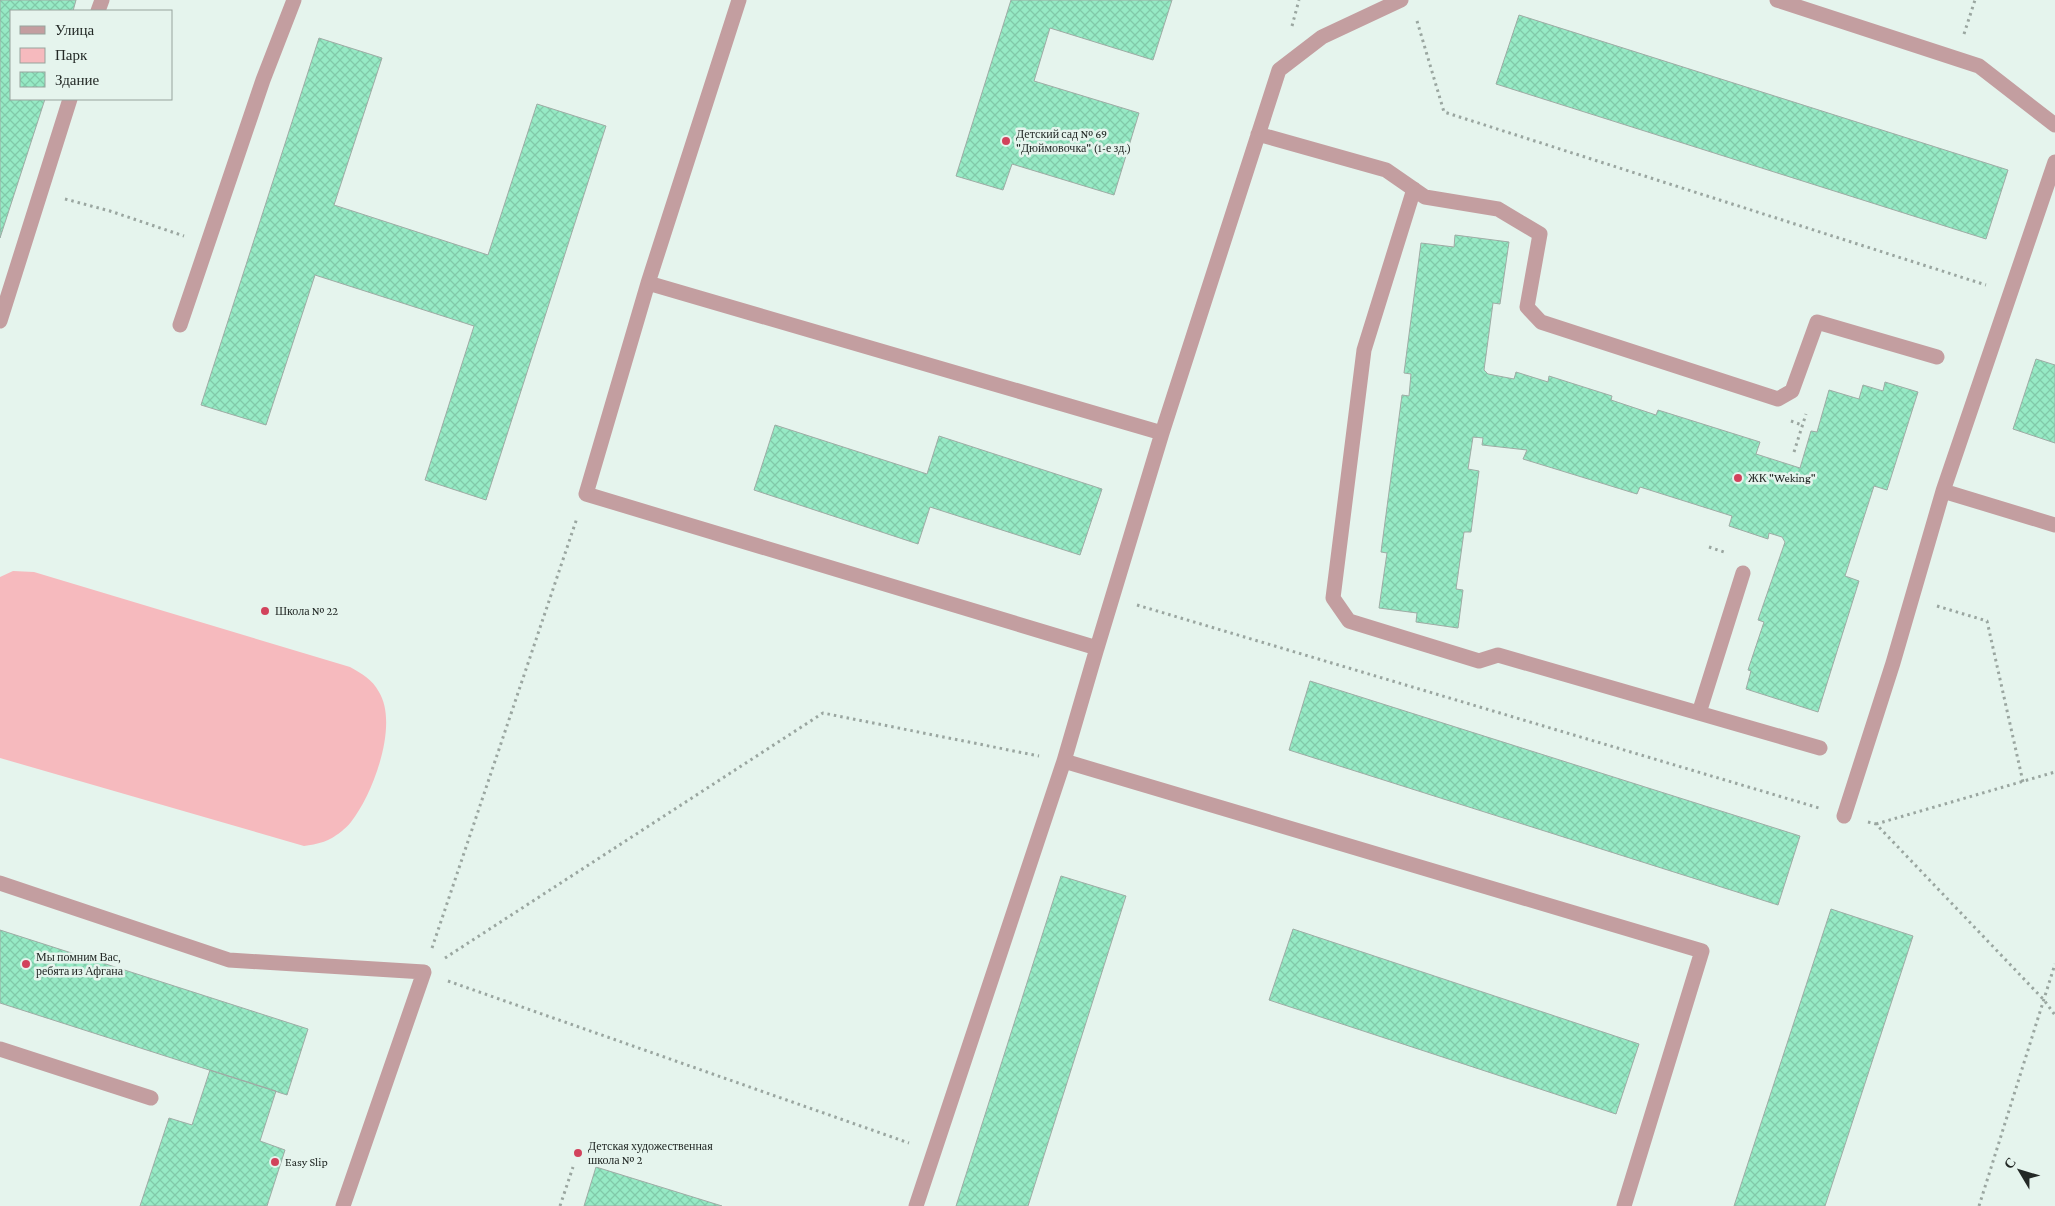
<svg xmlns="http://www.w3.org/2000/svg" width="2055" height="1206" font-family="'Crimson Pro',serif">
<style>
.park{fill:#f6babe}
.building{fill:url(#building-cross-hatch);stroke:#9eaca5}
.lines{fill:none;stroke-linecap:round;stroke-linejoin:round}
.path{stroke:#9aa6a0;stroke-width:3;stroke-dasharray:2.5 4;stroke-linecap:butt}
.minor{stroke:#c39ea0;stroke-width:15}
.poi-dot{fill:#d2425c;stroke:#e5f4ed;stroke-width:2}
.labels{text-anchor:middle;stroke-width:5;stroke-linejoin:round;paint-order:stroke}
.poi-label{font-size:12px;fill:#232926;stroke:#e5f4ed;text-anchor:start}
</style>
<defs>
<pattern id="building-cross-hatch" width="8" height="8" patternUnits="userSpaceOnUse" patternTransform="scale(1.25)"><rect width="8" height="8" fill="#96eac5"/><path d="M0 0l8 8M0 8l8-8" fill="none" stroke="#81c9a9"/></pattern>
</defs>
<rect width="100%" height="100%" fill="#e5f4ed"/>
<path class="park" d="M13,571L34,572L350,667C362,674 372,679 379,692C399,725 373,794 351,822C346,829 331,840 323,842C317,844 310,845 304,846L0,758V577Z"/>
<path class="building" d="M0,0H76L73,11H11V99H45L0,238Z
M1011,0H1172L1153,60L1050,28L1034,81L1139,113L1114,195L1012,164L1003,190L956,176Z
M1519,15L2008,170L1986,239L1496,84Z
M319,38L382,58L334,205L488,255L537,104L606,126L486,500L425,480L474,326L315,275L266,425L201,405Z
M1455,235L1509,242L1500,304L1493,303L1484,370L1488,374L1514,379L1516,372L1548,382L1549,376L1612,396L1611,400L1656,415L1658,410L1760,442L1756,454L1800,468L1811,431L1817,432L1829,390L1859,399L1863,385L1883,391L1885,382L1918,392L1887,490L1874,486L1845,576L1859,581L1818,712L1746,689L1751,671L1748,670L1764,622L1758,620L1785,542L1782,537L1769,533L1768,539L1729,526L1732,516L1640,487L1637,494L1523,459L1527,450L1482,445L1483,438L1473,437L1468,469L1479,471L1471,532H1464L1456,589L1463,590L1458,628L1416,622L1417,613L1379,608L1387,553L1381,552L1402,395L1409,396L1411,374L1404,373L1421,243L1454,247Z
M2036,359L2055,365V443L2013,429Z
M775,425L927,474L939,436L1102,489L1080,555L930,507L918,544L754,490Z
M1310,681L1800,836L1778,905L1289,750Z
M1061,876L1126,896L1028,1206H956Z
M1831,909L1913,936L1825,1206H1734Z
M1293,929L1639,1044L1616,1114L1269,1000Z
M0,930L308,1029L287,1095L0,1003Z
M210,1070L276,1091L260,1141L285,1150L267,1206H140L169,1118L192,1125Z
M596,1167L722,1206H584Z"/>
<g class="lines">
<path class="path" d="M1417,21L1444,112L1986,285
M1292,26L1299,0
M1964,34L1975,0
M65,199L110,211L184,236
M1791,421L1802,425
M1794,452L1806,414
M1709,547L1727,553
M1137,605L1819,808
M1937,606L1987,621L2023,782
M1868,822L1876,824L2044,1000L2055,1015
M1876,824L2055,772
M432,948L577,518
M445,958L823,713L1039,756
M448,981L909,1143
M560,1206L573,1167
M1979,1206L2055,964"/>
<path class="minor" d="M739,0L648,283L586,494L1097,648L1162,433L1279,70L1322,37L1401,0
M1777,0L1979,66L2055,125
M98,11L102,0
M1258,134L1386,170L1425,197L1498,209L1540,234L1527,307L1541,322L1778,399L1792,391L1817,322L1937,357
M2055,162L1943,491L2055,525
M1414,189L1364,350L1333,598L1349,621L1479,661L1498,655L1820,748
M648,283L1162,433
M0,321L70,99
M180,325L263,80L294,0
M1699,713L1743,573
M1064,761L1702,951L1624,1206
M1844,816L1893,663L1943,491
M0,883L229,960L424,972L343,1206
M0,1049L151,1098
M916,1206L1064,761L1097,648"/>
</g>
<g class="poi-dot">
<circle cx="1006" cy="141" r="5"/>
<circle cx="1738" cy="478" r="5"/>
<circle cx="265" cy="611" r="5"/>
<circle cx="26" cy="964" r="5"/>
<circle cx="578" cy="1153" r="5"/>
<circle cx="275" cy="1162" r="5"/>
</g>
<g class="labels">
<g class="poi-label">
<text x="1016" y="138">Детский сад № 69<tspan x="1016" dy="14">"Дюймовочка" (1-е зд.)</tspan></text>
<text x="1748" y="482">ЖК "Weking"</text>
<text x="275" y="615">Школа № 22</text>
<text x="36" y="961">Мы помним Вас,<tspan x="36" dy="14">ребята из Афгана</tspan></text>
<text x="588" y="1150">Детская художественная<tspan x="588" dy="14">школа № 2</tspan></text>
<text x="285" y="1166">Easy Slip</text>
</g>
</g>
<rect x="10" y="10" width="162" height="90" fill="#e5f4ed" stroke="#97a39d"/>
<rect x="20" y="26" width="25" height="8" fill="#c39ea0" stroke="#97a39d"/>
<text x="55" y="35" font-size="15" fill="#232926">Улица</text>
<rect x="20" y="48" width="25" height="15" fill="#f6babe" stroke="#97a39d"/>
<text x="55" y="60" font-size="15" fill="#232926">Парк</text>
<rect x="20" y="72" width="25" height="15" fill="url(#building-cross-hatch)" stroke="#97a39d"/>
<text x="55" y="85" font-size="15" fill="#232926">Здание</text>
<g transform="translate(2020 1171) rotate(308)" stroke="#e5f4ed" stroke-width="4" paint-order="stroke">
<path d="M0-4L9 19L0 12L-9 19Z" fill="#232926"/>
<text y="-8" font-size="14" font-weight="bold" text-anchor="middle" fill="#232926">С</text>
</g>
</svg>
